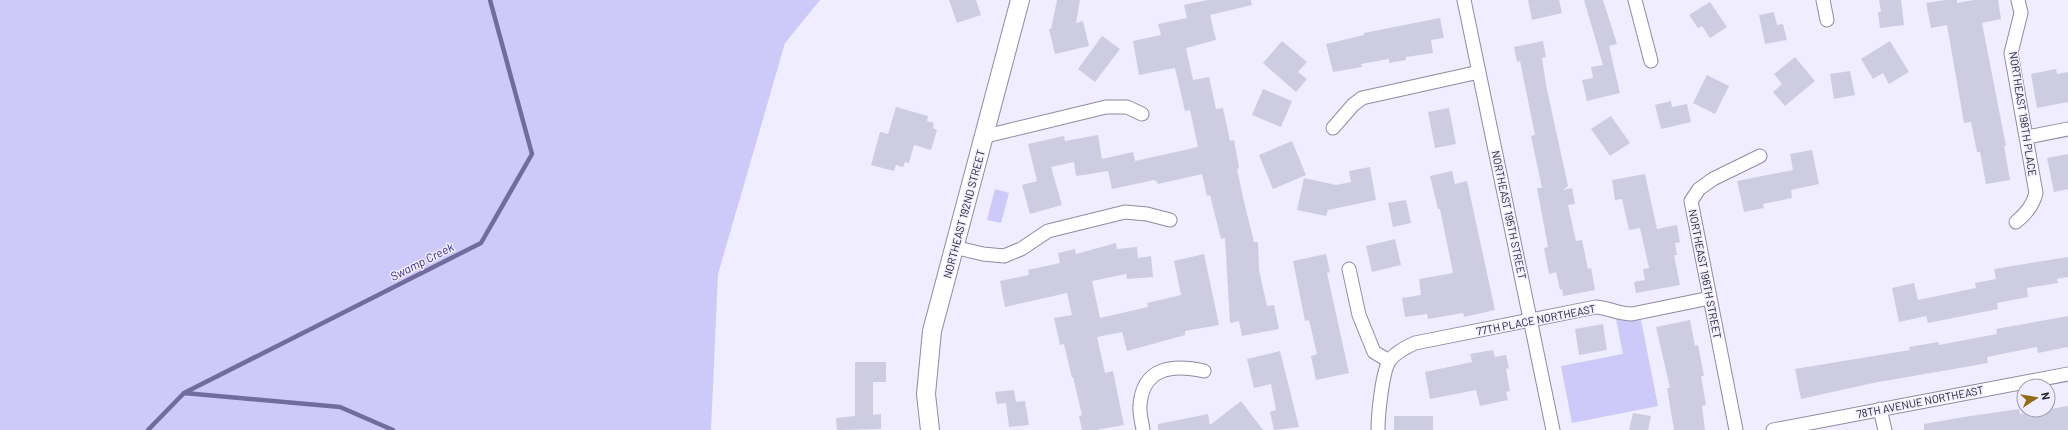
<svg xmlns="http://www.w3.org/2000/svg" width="2068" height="430" font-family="Barlow,sans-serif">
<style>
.green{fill:#cdc9f9}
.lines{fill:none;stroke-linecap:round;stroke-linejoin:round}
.stream{stroke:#726c9e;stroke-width:4.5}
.building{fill:#cecce1}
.street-casing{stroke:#8e8ca0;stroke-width:15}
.secondary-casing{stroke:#8e8ca0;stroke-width:20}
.street{stroke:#fff;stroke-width:13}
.secondary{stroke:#fff;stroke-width:18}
.labels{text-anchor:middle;stroke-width:3;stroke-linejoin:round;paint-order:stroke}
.street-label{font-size:11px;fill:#26252d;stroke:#efedff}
.water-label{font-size:12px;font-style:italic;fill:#3d2a7a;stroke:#efedff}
</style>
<rect width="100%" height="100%" fill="#efedff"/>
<path class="green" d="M0,0H820L785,43L718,274L711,430H0Z
M995,189L1009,193L1001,223L987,220Z
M1616,319L1626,321L1641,320L1658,406L1572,423L1561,366L1623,354Z"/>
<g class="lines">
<path class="stream" d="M184,393L340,407L393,430
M148,430L184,393L481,243L532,154L490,0"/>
</g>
<path class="building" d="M949,0H976L981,15L957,23Z
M1057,0H1080L1076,23L1083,21L1089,46L1055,54L1049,29H1051Z
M1208,0H1251L1252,5L1210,15L1216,40L1186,48L1193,80L1209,77L1216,109L1223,108L1230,141L1234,140L1239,168L1237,169L1244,202L1254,242H1258L1259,270L1267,306L1274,305L1279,329L1242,336L1239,321L1230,323L1225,238L1221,239L1210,195L1207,196L1202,174L1158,184L1157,182L1154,180L1112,189L1108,171L1076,176L1074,162L1051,167L1062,205L1030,214L1022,185L1037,181L1028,144L1064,136L1065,141L1098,135L1102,159L1133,152L1135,161L1198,147L1190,110L1185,111L1175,68L1139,75L1133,41L1161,35L1158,24L1187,18L1184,5Z
M1528,0H1559L1562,13L1532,20Z
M1584,0H1603L1617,44L1609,46L1620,93L1587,101L1582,80L1593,78L1591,67L1603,65Z
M1879,0H1901L1904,25L1880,28L1878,12H1881Z
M1946,0H1957V3L1974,0H1998L2001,19L1982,23L2006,146H2004L2010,180L1986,184L1980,152H1977L1971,122L1964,123L1947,25L1931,28L1926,3Z
M1710,2L1727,27L1710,38L1702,26L1698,28L1689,15Z
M1774,12L1777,25L1783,24L1787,40L1765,44L1759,15Z
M1440,18L1444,38L1431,40L1433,53L1406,57V60L1389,63V59L1361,64L1362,67L1333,72L1326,44L1364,35V33Z
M1102,36L1120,49L1095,82L1078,69Z
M1282,41L1307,62L1298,72L1307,79L1296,92L1263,63Z
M1543,41L1546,57L1542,58L1546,85L1568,186L1563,190L1572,188L1575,204L1568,205L1576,241L1582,240L1588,269L1591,268L1595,290L1563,296L1562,289L1560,290L1556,272L1549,274L1544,248L1548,247L1537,188H1542L1531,136L1535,135L1520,61L1517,62L1514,47Z
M1890,41L1909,72L1889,84L1883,73L1873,79L1861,59Z
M1795,57L1815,81L1785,106L1773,92L1782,84L1774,74Z
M2056,69L2057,74L2068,72V102L2037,108L2031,74Z
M1850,71L1855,95L1834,99L1830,74Z
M1707,75L1729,86L1715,114L1693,103Z
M1263,89L1292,101L1281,127L1252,115Z
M1671,101L1672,107L1687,104L1691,122L1661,129L1655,105Z
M896,107L928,116L927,121L934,123L933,128L937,130L931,150L914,145L909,163L905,162L903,167L896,165L894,171L871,165L880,132L888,134Z
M1449,108L1456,144L1435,148L1428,112Z
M1611,116L1630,143L1610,156L1591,129Z
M1292,141L1306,175L1273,189L1259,155Z
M1812,150L1819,184L1791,190L1792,198L1763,204L1764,208L1744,212L1737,181L1793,170L1790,154Z
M2068,154V189L2054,192L2047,158Z
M1370,167L1376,200L1328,210L1326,216L1297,210L1304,178L1336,185L1351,182L1349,171Z
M1452,171L1455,184L1467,181L1495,310L1464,317L1463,313L1428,319L1427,314L1405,317L1402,298L1421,295L1419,279L1453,273L1440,209H1438L1430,176Z
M1645,174L1657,229L1677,225L1680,242L1675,243L1677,255H1674L1680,285L1636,293L1634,282L1645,280L1643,269L1649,268L1640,228L1629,230L1622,199L1615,200L1612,180Z
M1406,200L1411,223L1393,227L1388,203Z
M1395,239L1401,265L1372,272L1366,246Z
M1116,243L1117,249L1137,247L1138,258L1151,256L1153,277L1127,279L1126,274L1092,281L1100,318L1148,307L1147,303L1181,295L1174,261L1204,254L1219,325L1185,331V335L1127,351L1122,332L1097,337L1105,373L1113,371L1124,425L1096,430H1082L1079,416L1082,415L1073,377L1072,378L1064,344L1060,345L1054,318L1072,315L1067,293L1005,307L1000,281L1029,275L1028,270L1060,263L1058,253L1075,249L1076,254Z
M1326,254L1330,272L1327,273L1349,373L1316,380L1311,356L1317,354L1309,320L1305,321L1293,261Z
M2068,257V277L2057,279L2058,283L2027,288L2028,297L1997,303L1998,309L1928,323L1926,316L1899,322L1892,288L1914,283L1918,300L1976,288L1975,283L1996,279L1994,269Z
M2068,316V347L2038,353L2037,347L1987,357L1988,363L1873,383L1801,399L1795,369L1910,350L1909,347L1938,342L1939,345L1997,334L1996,329Z
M1690,320L1695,346L1698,345L1704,376H1701L1706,405L1702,406L1705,430H1674L1667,388H1670L1656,327Z
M1603,324L1607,350L1579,355L1575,329Z
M1493,350L1495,357L1506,355L1509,368L1506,369L1510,391L1506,392L1508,400L1480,406L1476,390L1430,399L1425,372L1472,362L1470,354Z
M1280,351L1299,427L1274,430L1270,412L1276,410L1271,384L1254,388L1247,359Z
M855,362H886V382H873V415L881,414V429L837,430L836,418L855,416Z
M1014,390L1016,402H1011L1025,401L1029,425L1009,427L1006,403L997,404L995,392Z
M1241,401L1263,430H1158V424L1208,414L1210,425Z
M2068,406V430H1924V424L1964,417L2019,409L2020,414Z
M1633,413L1651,416L1648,430H1629Z
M1394,416H1433V430H1394Z"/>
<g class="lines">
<g class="street-casing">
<path id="street" d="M1464,0L1553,430
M1635,0L1651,61
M1823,0L1827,20
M1333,128L1353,105L1362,98L1479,72
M986,136L1106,107H1127L1142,114
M2027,137L2068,129
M2016,222C2026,214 2033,206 2036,193L2011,53L2021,13L2018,0
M954,247L983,254L1004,256L1021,249L1048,231L1125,212L1147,214L1170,220
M1349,269L1359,315L1374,352L1389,361
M1880,409L1885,430
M1143,430C1142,422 1139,413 1140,405C1143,367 1173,364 1204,371
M1378,430C1378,417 1382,370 1390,360C1396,352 1406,347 1415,343L1596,307C1609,308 1619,314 1632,314L1710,298
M1736,430L1691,201L1699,189L1713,179L1760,156
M1773,430L2068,374"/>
</g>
<g class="secondary-casing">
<path id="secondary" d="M930,430L926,394L932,331L1020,0"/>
</g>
<use href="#street" class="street"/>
<use href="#secondary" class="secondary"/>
</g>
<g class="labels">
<g class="street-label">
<text transform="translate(2023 114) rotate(81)" y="4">NORTHEAST 198TH PLACE</text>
<text transform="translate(964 214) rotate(-75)" y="4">NORTHEAST 192ND STREET</text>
<text transform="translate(1509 215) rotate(78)" y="4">NORTHEAST 195TH STREET</text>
<text transform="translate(1705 274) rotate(79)" y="4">NORTHEAST 196TH STREET</text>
<text transform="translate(1536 320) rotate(-11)" y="4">77TH PLACE NORTHEAST</text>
<text transform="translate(1920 402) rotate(-11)" y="4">78TH AVENUE NORTHEAST</text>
</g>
<g class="water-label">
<text transform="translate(422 262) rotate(-27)" y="4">Swamp Creek</text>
</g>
</g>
<g transform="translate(2036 398) rotate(78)"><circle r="19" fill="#efedff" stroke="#9f9dab"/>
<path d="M0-3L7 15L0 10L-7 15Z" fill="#956b17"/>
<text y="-6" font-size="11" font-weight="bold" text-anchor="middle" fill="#26252d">N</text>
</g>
</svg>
